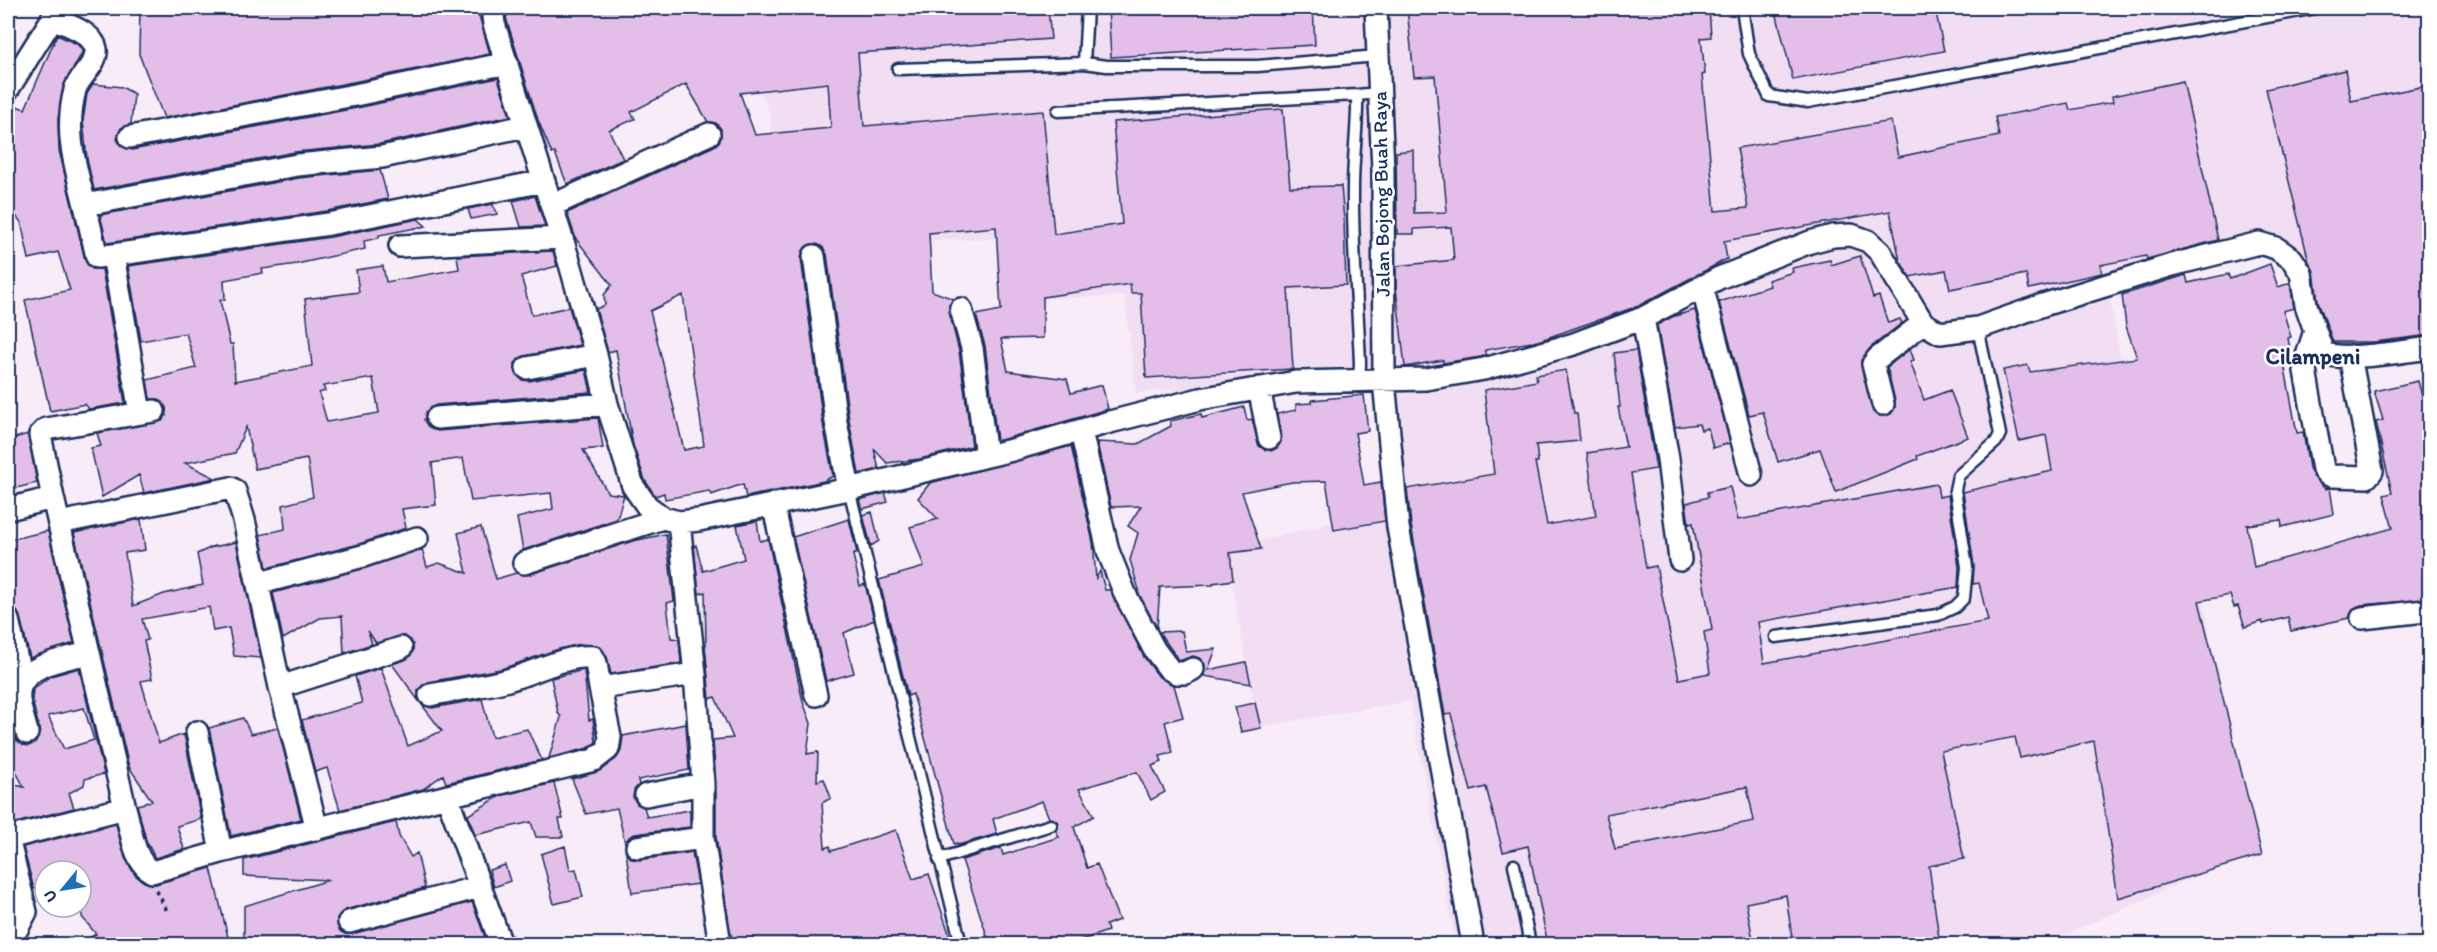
<svg xmlns="http://www.w3.org/2000/svg" width="2437" height="952" font-family="Itim,sans-serif">
<style>
.built{fill:#f1def3}
.building{fill:#e3bee8;stroke:#1b2f5e;stroke-width:1.5;fill-rule:evenodd}
.lines{fill:none;stroke-linecap:round;stroke-linejoin:round}
.service-casing{stroke:#1b2f5e;stroke-width:15}
.minor-casing{stroke:#1b2f5e;stroke-width:26}
.path{stroke:#1b2f5e;stroke-width:4;stroke-dasharray:4.5 4.5;stroke-linecap:butt}
.service{stroke:#fff;stroke-width:10}
.minor{stroke:#fff;stroke-width:21}
.labels{text-anchor:middle;stroke-width:5;stroke-linejoin:round;paint-order:stroke}
.street-label{font-size:20px;fill:#1b2f5e;stroke:#fff}
.quarter-label{font-size:22px;font-weight:bold;fill:#1b2f5e;stroke:#fff}
</style>
<rect width="100%" height="100%" fill="#f7ecf8"/>
<filter id="ink" filterUnits="userSpaceOnUse"><feTurbulence type="fractalNoise" baseFrequency=".0167" numOctaves="2"/><feDisplacementMap in="SourceGraphic" scale="12" xChannelSelector="R" yChannelSelector="G"/><feConvolveMatrix kernelMatrix="1 2 1 2 8 2 1 2 1" color-interpolation-filters="sRGB"/></filter>
<g filter="url(#ink)">
<path class="built" d="M486,8H2429V333L2319,348L2287,253L2270,235L2105,273L2148,509L2186,508L2250,852L2060,937V944H1456L1410,701L1258,727L1216,494L1249,543L1390,509L1370,373L1136,393L1125,296L1017,299L1005,238L736,247L775,167L771,117L745,49L541,152Z"/>
<path class="building" d="M140,8H444L446,18L467,8H474L480,19L490,54L353,82L164,118L139,54Z
M521,8H1048L1051,39L858,53L864,126L1043,111L1054,234L1122,224L1113,122L1283,109L1290,187L1341,186L1344,220L1346,285L1288,288L1293,369L1146,378L1141,293H1131L1130,284L1043,297V338L1001,339L1008,371L1067,379L1071,393L1102,385L1108,409L997,441L985,346L976,315L1001,310L996,227L929,233L932,291L954,299L949,305V312L959,351L972,446L920,459L887,463L874,449L879,469L859,474L849,420L827,254L819,245L812,244L803,251L801,258L823,424L833,476L824,481L746,497L743,484L711,495L709,491L665,499L664,493L655,496L645,480L633,445L616,350L608,352L596,309L605,305L604,295L612,285L576,239L567,213L714,146L720,141L721,129L716,123L708,122L686,84L631,112L635,119L609,130L623,159L567,184L555,153L552,154L538,120L507,21L506,16ZM828,83L831,128L755,135L740,93ZM683,295L704,446L684,450L650,311Z
M1108,8H1313L1315,45L1111,57Z
M1407,8H1709L1711,37L1701,38L1705,74L1702,75L1715,211L1748,208L1737,148L1891,121L1898,157L1999,136L1995,117L2068,103L2070,110L2113,102L2112,96L2183,81L2218,240L2147,259L2146,256L2100,265L2102,273L2029,289L2026,274L1950,289L1946,270L1910,277L1900,261L1890,211L1724,241L1727,259L1638,306L1538,341L1485,350L1486,355L1481,357L1443,363V360L1405,367L1396,288V266L1454,260L1451,227L1414,229V234H1397L1396,152L1413,150L1414,213L1447,212L1435,76L1414,77Z
M1775,8H1935L1944,51L1793,80Z
M57,35L77,44L83,51L63,87L58,119L59,150L85,260L92,269H102L125,403L89,409L85,404L50,411L25,300L70,290L58,252L29,259L21,222L8,207V103L25,109Z
M2345,70L2351,101L2430,85V335L2374,342H2333L2318,301L2314,271L2309,262L2266,89Z
M498,78L510,116L380,144L295,152L94,190L87,159L83,121L87,94L93,84L122,87L134,94L131,124L121,128L117,139L121,146L132,150L357,108Z
M380,170L388,199L327,211L107,243L100,215L299,178Z
M535,196L545,226L521,227L513,201Z
M492,204L498,214L471,219L468,209Z
M418,219L426,226L379,235V238L364,241L365,249L297,264L262,269L263,273L224,280L225,300H220L230,344H233L235,381L312,366L305,299L359,292L356,270L383,266L386,282L459,269L457,256L553,251L557,266L521,276L532,315L569,307L580,345L524,356L515,363V371L522,380L529,381L586,370L591,392L436,405L426,412L424,420L431,429L438,431L598,418L603,448L583,450L608,493L624,495L617,519L523,550L517,518L553,509L551,493L471,501L463,458L432,463L436,505L402,509L406,528L359,544L267,568L260,535L285,529L283,505L313,497L307,459L255,469L246,427L235,453L185,463L215,478L144,493L139,475L102,497L91,448L101,446L97,433L162,421L166,416V408L159,399H150L147,380L196,368L186,333L141,341L128,266L331,237ZM373,378L379,413L327,422L319,393L325,391L323,386Z
M1860,256L1873,298L1879,296L1888,323L1900,319L1902,323L1870,348L1861,361L1873,412L1886,416L1891,414L1895,408V401L1887,367L1910,349L1914,360L1910,361L1924,400L1950,390L1968,437L1917,456L1918,459L1836,492L1820,449L1778,462L1763,412L1749,415L1719,302L1770,286L1768,280L1793,272L1792,268L1830,260L1831,265Z
M2270,264L2278,287L2290,283L2294,308L2283,311L2291,337L2288,338L2292,360L2284,363L2297,433L2303,432L2309,468L2313,476L2325,489L2330,488L2334,514L2282,527L2281,520L2247,525L2254,567L2393,528L2384,495L2392,493L2376,422L2383,420L2374,391L2418,381L2422,396L2430,394V599L2361,605L2354,608L2349,618L2291,631L2288,617L2263,624L2262,621L2245,627L2238,606L2234,607L2230,595L2199,601L2262,855L2118,898L2094,741L2020,758L2015,737L1941,751L1964,859L1929,866L1940,945H1793L1786,895L1746,903L1754,945H1548L1528,846L1503,852L1486,787L1471,791L1451,714L1445,715L1411,525L1407,489L1494,474L1484,390L1537,381L1536,375L1566,370L1574,413H1577L1580,441L1536,445L1538,462H1535L1547,525L1596,516L1587,453L1626,447L1618,407H1620L1614,353L1636,350L1656,469L1631,473L1646,568L1656,566L1679,679L1710,673L1704,632L1712,630L1693,523L1689,524L1686,503L1708,497L1707,492L1730,487L1738,520L1937,484L1939,497L1948,495L1959,567L1958,587L1758,622L1764,663L1988,621L1979,583L1973,584L1974,566L1963,492L2052,471L2046,435L2019,441L2003,370L2028,365L2030,372L2137,358L2126,326L2122,295L2186,275L2188,283L2228,274L2230,279ZM1747,787L1754,821L1615,849L1606,814Z
M1695,310L1730,443L1713,448L1708,428L1701,430L1699,424L1675,427L1657,325L1672,317Z
M1364,395L1368,431L1355,433L1364,485L1381,482L1385,521L1334,530L1326,481L1292,482L1242,492L1261,549L1230,553L1233,580L1213,583V585L1160,587L1157,628L1137,590H1139L1130,560L1138,533L1128,526L1141,506L1111,507L1097,442L1138,444L1171,426L1170,421L1201,414L1202,418L1244,407L1247,420L1252,419L1259,446L1271,451L1277,448L1281,442L1277,414L1296,410V404L1312,403V400Z
M28,434L37,483L8,490V440Z
M1071,446L1093,542L1096,578L1100,571L1105,590H1110L1144,657L1159,677L1174,685L1183,717L1165,722L1173,753L1160,756L1162,762L1152,766L1165,792L1151,800L1137,772L1079,789L1094,816L1074,827L1087,868L1097,864L1119,920L1106,925L1108,931L1066,945H990L962,860L1001,848L1003,855L1059,837L1056,831L1058,822L1049,818L1042,801L993,819L997,834L958,845L957,843L954,844L913,694L908,696L879,580L924,567L910,527L938,519L918,498L930,483Z
M885,493L888,502L862,509L859,500Z
M872,512L879,541L871,546L863,515Z
M141,519L145,550L125,553L133,606L164,594L203,585L197,554L214,546V547L236,542L261,658L234,656L229,628L213,631L209,607L142,619L148,640L144,641L152,679L141,681L159,743L184,734L201,819L177,826L184,849L155,858L146,840L137,805L152,801L129,767L74,533Z
M849,519L857,553L853,555L860,586L865,584L874,620L844,633L854,673L826,681L793,537Z
M757,521L760,541L768,539L803,702L811,723L807,754L818,752L817,781L824,779L831,798L822,803L825,848L830,846L831,851L896,830L913,879L929,874L953,945H732L716,837V784L713,740L733,738L715,697L710,699L705,645H706L705,592L699,594L694,546L696,545L703,571L744,559L737,525Z
M481,527L496,579L516,573L528,575L633,541L666,534L674,601L667,603L671,638L679,639L681,663L611,674L607,657L600,647L581,644L556,650L501,669L428,682L418,690V700L392,664L405,660L413,651V644L404,636L376,643L368,631L372,644L344,653L342,616L320,618L283,639L273,593L366,568L422,549L427,567L439,563L467,573L458,533Z
M48,531L74,643L30,658L20,617L17,611L8,608V540Z
M1182,631L1186,652L1216,649L1208,670L1246,662L1251,684L1204,676L1205,664L1199,658L1193,656L1182,660L1178,659L1159,632Z
M79,668L104,774L85,779L84,785L69,793L74,808L8,825V783L24,787L8,756V741L17,740L23,745L29,746L36,742L40,731L32,700L33,689L51,676ZM84,708L94,740L64,749L48,716Z
M381,668L408,746L442,731L422,705L432,708L482,699L492,737L527,729L542,760L446,783L443,775L423,789L340,810L327,768L315,772L302,720L362,703L355,676Z
M584,670L589,720L593,719L596,742L588,748L549,758L561,717L558,713L551,678Z
M1255,703L1261,728L1241,732L1235,707Z
M243,718L251,734L278,728L301,819L231,836L209,728Z
M686,724L689,770L638,780L639,785L634,790L633,797L637,804L644,807L647,817L690,810V827L635,834L629,837L625,843L617,808L586,814L572,779L597,772L616,759L621,751L623,736Z
M554,783L563,819H559L563,837H536L531,822L475,835L468,815L500,796Z
M396,822L399,836L411,857L417,853L425,888L345,910L337,918L340,931L345,934H352L472,902L488,945H244V906L329,880L244,876V860Z
M116,824L125,858L135,875L144,882L156,884L211,868L230,945H78L96,934L82,917L81,871L45,870V886L34,889L23,847Z
M565,846L570,870L576,869L583,897L554,904L541,854Z
M692,852L698,884L632,893L626,853L632,859L639,860Z
M505,865L510,881L494,887L489,870Z"/>
<g class="lines">
<g class="service-casing">
<path id="service" d="M1742,8L1749,54L1769,96L1808,102L2316,8
M1084,63L1087,8
M898,69L1084,63L1107,66H1257L1378,56
M1058,111L1357,95
M1359,381L1360,364C1358,305 1352,246 1353,187C1353,156 1358,125 1357,95L1379,93
M849,489L961,944
M1776,637L1938,615L1955,607L1964,598L1967,567L1955,490L1958,476L1996,442L2000,434L1978,328
M939,859L1051,825
M1514,865L1530,944"/>
</g>
<g class="minor-casing">
<path id="minor" d="M492,8L494,24L570,264L596,355L607,404L633,486L647,506L663,518L679,522L699,520L849,489L1012,450L1106,423L1200,399L1296,382L1426,379L1484,369L1574,344L1643,318L1719,278L1810,242L1833,236L1851,235L1868,241L1880,252L1923,323L1940,333L1978,328L2043,305L2172,265L2259,243L2276,248L2292,259L2301,273L2306,305L2323,353C2344,362 2405,351 2430,348
M1376,8L1383,170L1384,381L1398,527L1473,944
M52,18C65,24 93,32 96,49C98,64 78,77 75,90C64,133 75,164 85,205
M8,89L59,8
M130,137L355,95L507,63
M553,205L709,134
M400,246L562,238
M113,255L97,257L85,205L297,165L382,157L525,126
M814,256L836,422L849,489
M1702,286L1751,475
M961,309L972,348L986,456
M1643,318L1668,459L1680,560
M2315,331L2304,365L2323,469L2327,474L2332,476L2367,477L2372,471L2350,356
M527,368L596,355
M1259,388L1269,438
M1883,404L1873,364L1878,358L1923,323
M154,411L46,429L40,435L53,498L125,808C131,828 133,861 152,872L221,852L594,760L608,749L610,737L600,688L695,674
M140,413L113,255L329,224L544,181
M437,418L607,404
M1081,431L1108,551L1126,596L1154,649L1169,669L1176,673H1185L1193,669
M773,504L816,695
M8,509L53,498
M679,522L695,674L703,784V838L720,944
M59,523L231,488L235,491L244,520L280,687L317,829
M524,563L663,518
M260,583L363,556L417,538
M2362,618L2425,611L2430,613
M8,620L22,682
M280,687L401,648
M430,695C454,690 480,687 504,681C530,675 566,654 593,657L596,663L600,688
M197,732L221,852
M27,733C25,721 17,704 19,692C22,664 67,659 88,653
M646,795L703,784
M447,796L501,944
M8,838L125,808
M8,838L26,912L9,944
M637,847L703,838
M349,922L479,887"/>
</g>
<path class="path" d="M156,890L168,913"/>
<use href="#service" class="service"/>
<use href="#minor" class="minor"/>
</g>
</g>
<g class="labels">
<g class="street-label">
<text transform="translate(1381 194) rotate(-91)" y="7">Jalan Bojong Buah Raya</text>
</g>
<g class="quarter-label">
<text x="2313" y="364">Cilampeni</text>
</g>
</g>
<rect width="2437" height="952" fill="none" stroke="#fff" stroke-width="30"/>
<rect x="15" y="15" width="2407" height="922" fill="none" stroke="#1b2f5e" stroke-width="2" filter="url(#ink)"/>
<g transform="translate(63 889) rotate(240)"><circle r="28" fill="#ffffff" stroke="#a4acbf" stroke-width="1.5"/>
<path d="M0-4.5L10 22L0 15L-10 22Z" fill="#1f6fb2"/>
<text y="-9" font-size="16" font-weight="bold" text-anchor="middle" fill="#1b2f5e">U</text>
</g>
</svg>
